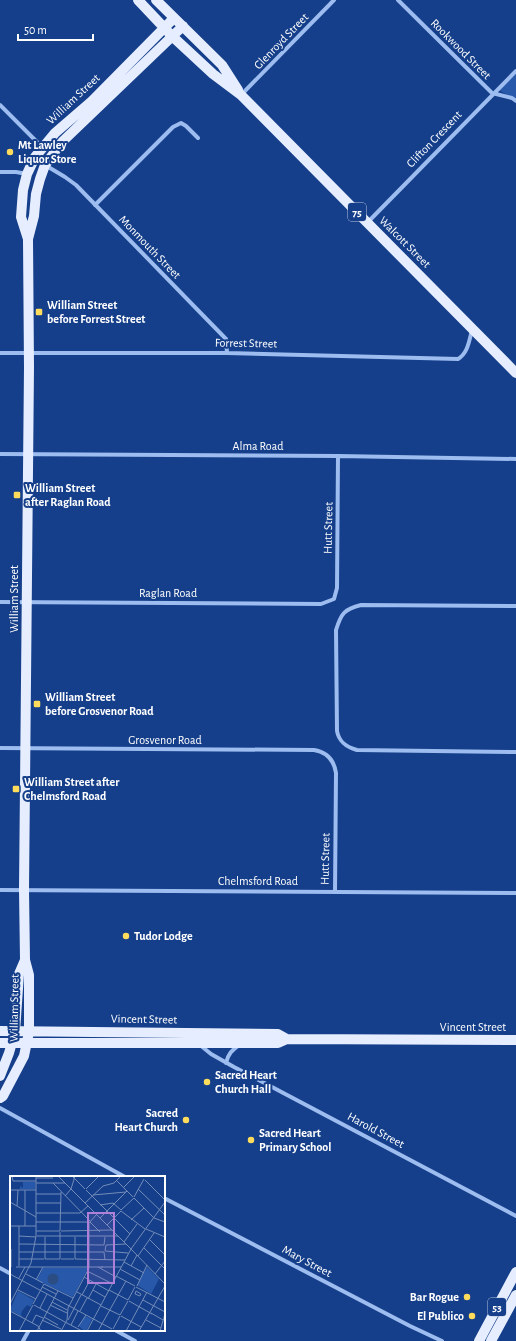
<svg xmlns="http://www.w3.org/2000/svg" width="516" height="1341" font-family="'Alegreya Sans',sans-serif">
<style>
.green{fill:#2758a9}
.lines{fill:none;stroke-linecap:round;stroke-linejoin:round}
.minor{stroke:#9dbcef;stroke-width:4}
.primary{stroke:#e5edff;stroke-width:10}
.poi-dot{fill:#ffdc5b;stroke:#153f8a;stroke-width:1.5}
.labels{text-anchor:middle;stroke-width:4;stroke-linejoin:round;paint-order:stroke}
.shield{fill:#153f8a;stroke:#b9c5dc;stroke-width:1}
.shield-label{font-size:11px;font-weight:bold;fill:#fff}
.street-label{font-size:12px;fill:#fff;stroke:#153f8a}
.poi-label{font-size:12px;font-weight:bold;fill:#fff;stroke:#153f8a;text-anchor:start}
.inset-road{fill:none;stroke:#738cb9;stroke-width:1}
.view{fill:#b080d9;fill-opacity:0.15;stroke:#b080d9;stroke-width:2}
.inset-edge{fill:none;stroke:#fff;stroke-width:2}
</style>
<rect width="100%" height="100%" fill="#153f8a"/>
<path class="green" d="M516,71V101L512,98L497,89Z"/>
<g class="lines">
<path class="minor" d="M398,0L492,93L512,98L516,101
M242,94L334,0
M0,105L42,147
M45,165L65,177L76,185L226,339L227,353
M0,172H16L27,174
M95,205L173,127L181,123L186,126L198,138
M368,222L516,71
M0,353H227L458,359C468,353 469,341 472,330
M0,454L338,456L516,459
M0,602L321,604L334,599L337,588L338,456
M516,606L361,605C344,609 341,614 336,630L337,731C339,742 346,747 357,750L516,752
M0,748L314,750C327,752 334,760 336,773L335,892
M0,890L516,893
M200,1045L211,1054L234,1067L516,1216
M226,1063C228,1054 232,1050 239,1045
M0,1108L125,1177
M164,1198L410,1326L442,1341
M0,1268L11,1274
M115,1330L135,1341
M23,1341L29,1330"/>
<path class="primary" d="M138,0L172,36L213,74L241,95L516,373
M156,0L222,65L238,90
M28,239L21,217L23,190L27,174L35,157L55,133L92,101L174,18
M0,1031L278,1034L287,1039
M0,1043H278L287,1039L516,1040
M0,1076L9,1053L15,1032L19,974L25,960
M0,1098L3,1096L24,1056L29,1032V975L25,960L24,890L29,367L28,239L34,216L36,194L40,179L45,165L63,141L183,26
M479,1341L516,1272
M491,1341L516,1295"/>
</g>
<g class="poi-dot">
<circle cx="10" cy="152" r="4"/>
<rect x="35" y="308" width="8" height="8" rx="2"/>
<rect x="13" y="491" width="8" height="8" rx="2"/>
<rect x="33" y="700" width="8" height="8" rx="2"/>
<rect x="12" y="785" width="8" height="8" rx="2"/>
<circle cx="126" cy="936" r="4"/>
<circle cx="207" cy="1082" r="4"/>
<circle cx="186" cy="1120" r="4"/>
<circle cx="251" cy="1140" r="4"/>
<circle cx="467" cy="1297" r="4"/>
<circle cx="472" cy="1316" r="4"/>
</g>
<g class="labels">
<g class="shield">
<rect x="348" y="203" width="18" height="18" rx="3"/>
<rect x="488" y="1298" width="18" height="18" rx="3"/>
</g>
<g class="shield-label">
<text x="357" y="216">75</text>
<text x="497" y="1311">53</text>
</g>
<g class="street-label">
<text transform="translate(281 41) rotate(-46)" y="4">Glenroyd Street</text>
<text transform="translate(461 49) rotate(45)" y="4">Rookwood Street</text>
<text transform="translate(73 99) rotate(-43)" y="4">William Street</text>
<text transform="translate(434 139) rotate(-46)" y="4">Clifton Crescent</text>
<text transform="translate(405 242) rotate(45)" y="4">Walcott Street</text>
<text transform="translate(150 247) rotate(46)" y="4">Monmouth Street</text>
<text transform="translate(246 343) rotate(1)" y="4">Forrest Street</text>
<text x="258" y="450">Alma Road</text>
<text transform="translate(328 528) rotate(-89)" y="4">Hutt Street</text>
<text x="168" y="597">Raglan Road</text>
<text transform="translate(14 599) rotate(-90)" y="4">William Street</text>
<text x="165" y="744">Grosvenor Road</text>
<text transform="translate(325 859) rotate(-89)" y="4">Hutt Street</text>
<text x="258" y="885">Chelmsford Road</text>
<text transform="translate(14 1008) rotate(-89)" y="4">William Street</text>
<text transform="translate(144 1019) rotate(1)" y="4">Vincent Street</text>
<text x="473" y="1031">Vincent Street</text>
<text transform="translate(376 1130) rotate(28)" y="4">Harold Street</text>
<text transform="translate(307 1261) rotate(28)" y="4">Mary Street</text>
</g>
<g class="poi-label">
<text x="18" y="149">Mt Lawley<tspan x="18" dy="14">Liquor Store</tspan></text>
<text x="47" y="309">William Street<tspan x="47" dy="14">before Forrest Street</tspan></text>
<text x="25" y="492">William Street<tspan x="25" dy="14">after Raglan Road</tspan></text>
<text x="45" y="701">William Street<tspan x="45" dy="14">before Grosvenor Road</tspan></text>
<text x="24" y="786">William Street after<tspan x="24" dy="14">Chelmsford Road</tspan></text>
<text x="134" y="940">Tudor Lodge</text>
<text x="215" y="1079">Sacred Heart<tspan x="215" dy="14">Church Hall</tspan></text>
<text x="178" y="1117" text-anchor="end">Sacred<tspan x="178" dy="14">Heart Church</tspan></text>
<text x="259" y="1137">Sacred Heart<tspan x="259" dy="14">Primary School</tspan></text>
<text x="459" y="1301" text-anchor="end">Bar Rogue</text>
<text x="464" y="1320" text-anchor="end">El Publico</text>
</g>
</g>
<g transform="translate(10 1176)">
<rect width="155" height="155" fill="#153f8a"/>
<path d="M13,6H25V13H10V10L13,12ZM137,91L149,103L141,118L127,109ZM33,92H78L63,121L27,104ZM8,115L24,124L21,131L17,129L12,135L11,139L14,142L0,134ZM75,140L82,143L76,155H74L69,150Z" fill="#2758a9"/>
<path d="M37.5 103a5.5 5.5 0 1 1 11 0a5.5 5.5 0 1 1-11 0Z" fill="#2c4c84"/>
<path class="inset-road" d="M2,0L3,5H26M48,0L74,26M62,0L75,13M26,2H43M135,4L155,24M107,5L123,21M26,7H55M43,7L80,45M114,11L125,0M76,13L89,0M128,13L155,39M0,14H26M76,14L120,58M26,18H51M83,19L116,16M55,20L61,13L65,0M124,21L134,3M124,22L144,42L155,46M73,25L123,75M0,26L26,41M26,27H51M75,27L93,10L104,7L111,0M90,29L103,27L111,34M7,30L8,14M111,34L124,22M111,35L135,53M26,37H70L78,30M90,42L117,15M121,44L134,32M26,46H79M80,46L90,56M97,49L111,35M0,50H26M9,50V90M15,50V14M136,53L155,61M26,55H50M50,55L51,16M51,55L102,54M9,60L26,61M27,60H108M65,61V83M140,64L155,79M114,66L127,48M9,68L94,69L95,61M116,68L96,69L95,75L118,77M134,72L155,93M123,75L155,108M9,76H94L95,84M128,80L144,57M9,83H34M35,83V61M35,83H50M50,83V56M51,83H64M65,83L115,84M114,86L134,97M121,90L127,79M1,91V73M6,91H93M88,91L106,101M91,91H111M110,93L130,104M77,95L103,108M0,98L102,153M16,98L33,107M145,98L155,85M106,100L125,110M74,101L99,115M9,102L15,91M26,104L33,91M34,108L63,122M127,110L137,89M32,111L46,118M126,111L155,126M8,114L26,123M83,114L95,121M99,114L118,124M126,115L131,118L130,120L125,118ZM67,116L91,129M72,119L80,104M78,123L86,108M118,124L125,111M133,124L144,130M119,125L142,138M42,126L57,134M0,128L21,87L26,60V0M23,128L34,108M24,129L55,146M40,129L57,137M91,130L110,139M144,130L155,136M30,132L37,118M0,135L28,150L31,155M70,135L77,122M141,137L153,144M110,139L118,125M111,140L131,151M34,141L48,149M32,144L51,153M58,144L71,119M136,144L151,152M55,146L72,155M22,147L26,139L33,142M61,149L68,135M68,151L76,139M103,153L110,140M9,155L23,129M27,155L48,115M51,155L57,144L58,132L79,92V47L87,38M77,155L121,73L155,26M88,155L116,105M116,155L137,116M129,155L155,110M150,155L155,138"/>
<path class="view" d="M78,37H104V107H78Z"/>
<rect width="155" height="155" class="inset-edge"/>
</g>
<path d="M18 34v6h75v-6" fill="none" stroke="#ffffff" stroke-width="2"/>
<text x="24" y="34" font-size="12" fill="#ffffff" stroke="#153f8a" stroke-width="3" paint-order="stroke">50 m</text>
</svg>
